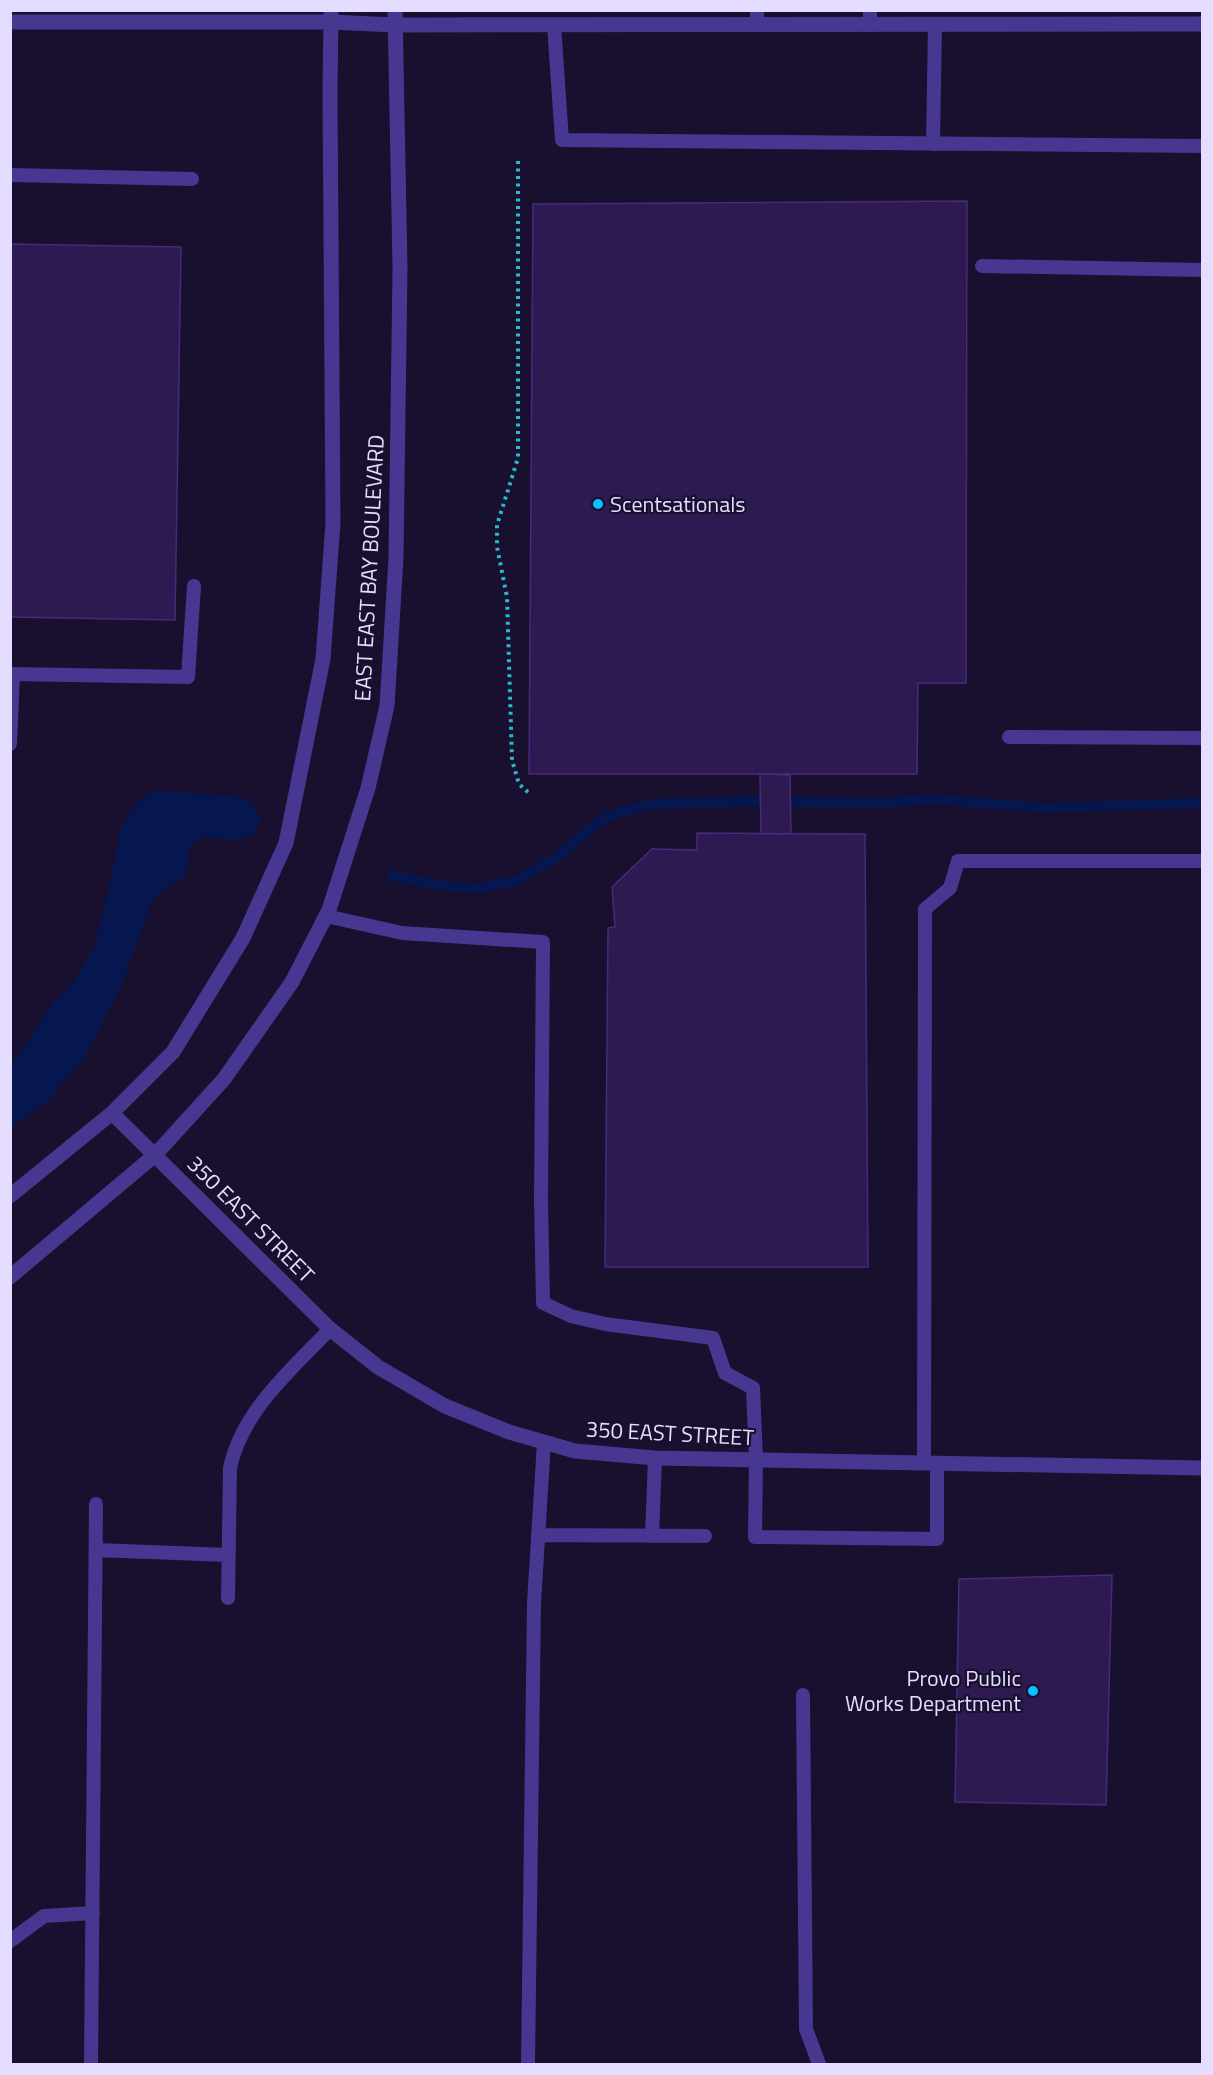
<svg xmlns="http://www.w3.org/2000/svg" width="1213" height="2075" font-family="'Titillium Web',sans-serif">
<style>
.water{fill:#061750}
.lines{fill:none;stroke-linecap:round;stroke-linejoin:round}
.stream{stroke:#061750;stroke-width:10}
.building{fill:#2d1a51;stroke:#472a7e;stroke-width:1.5}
.path{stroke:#26bcc9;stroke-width:4;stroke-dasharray:3 4.5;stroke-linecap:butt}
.service{stroke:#473791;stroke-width:14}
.minor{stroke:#473791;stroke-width:15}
.tertiary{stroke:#473791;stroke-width:15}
.poi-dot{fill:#09c3ff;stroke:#190f2e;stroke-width:2}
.labels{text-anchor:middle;stroke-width:4.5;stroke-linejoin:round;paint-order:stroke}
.poi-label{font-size:22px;fill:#e5ddff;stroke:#190f2e;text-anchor:start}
.street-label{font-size:22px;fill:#e5ddff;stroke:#190f2e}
</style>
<rect width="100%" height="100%" fill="#190f2e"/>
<path class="water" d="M151,791L225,795L248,799L261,817L253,837L232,840L200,837L191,844L185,877L164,888L152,901L120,989L83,1060L66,1078L51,1099L11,1128V1064L24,1047L54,1001L72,984L94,947L106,901L121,827L134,806Z"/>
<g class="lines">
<path class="stream" d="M392,876L451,887L481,888L518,880L557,857L601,820L623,811L654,804L756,801L881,803L932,799L1046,808L1202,803"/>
</g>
<path class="building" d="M967,201L966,683H918L917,774H529L533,204Z
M10,244L181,247L175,620L10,617Z
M760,774L790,775L791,834H761Z
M697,833L865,834L868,1267H605L608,928L615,927L612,887L652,849L697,850Z
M1112,1575L1106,1805L955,1802L959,1579Z"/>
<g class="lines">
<path class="path" d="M518,161V458L497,525V547L507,597L512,760L519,784L531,795"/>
<path class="service" d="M554,25L562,140L1202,146
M757,25V10
M870,25V10
M933,144L935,24
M10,175L192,179
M982,266L1202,270
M10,674L188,677L194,586
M1009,737L1202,738
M10,744L13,674
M326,916L402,933L543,942L541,1200L543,1303L571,1316L605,1324L713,1338L725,1373L753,1388L756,1460L755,1537L937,1539V1463
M924,1463L925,909L950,888L958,861H1202
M538,1535L705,1536
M652,1536L655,1458
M96,1550L228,1555
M228,1598L230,1468C242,1411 291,1370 330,1329
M803,1695L806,2029L819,2064
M10,1941L44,1916L93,1913
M91,2064L96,1504
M528,2064L534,1603L544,1442"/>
<path class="minor" d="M10,22H332
M112,1113L330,1329L378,1367L445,1406L509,1432L575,1451L655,1458L1202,1468"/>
<path class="tertiary" d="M332,22L394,25L1202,24
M10,1196L112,1113L173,1052L243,938L286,843L323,659L333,523L330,95L331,10
M10,1277L155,1155L224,1079L292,982L329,910L368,788L387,706L396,558L400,268L395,10"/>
</g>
<g class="poi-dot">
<circle cx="598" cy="504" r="6"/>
<circle cx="1033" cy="1691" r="6"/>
</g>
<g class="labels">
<g class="poi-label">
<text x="610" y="512">Scentsationals</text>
<text x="1021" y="1686" text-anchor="end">Provo Public<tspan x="1021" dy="25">Works Department</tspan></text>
</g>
<g class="street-label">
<text transform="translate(369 568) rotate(-87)" y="8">EAST EAST BAY BOULEVARD</text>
<text transform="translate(251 1219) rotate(45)" y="8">350 EAST STREET</text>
<text transform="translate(670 1433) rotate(3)" y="8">350 EAST STREET</text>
</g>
</g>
<rect width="1213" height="2075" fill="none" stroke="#e5ddff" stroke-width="24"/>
</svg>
